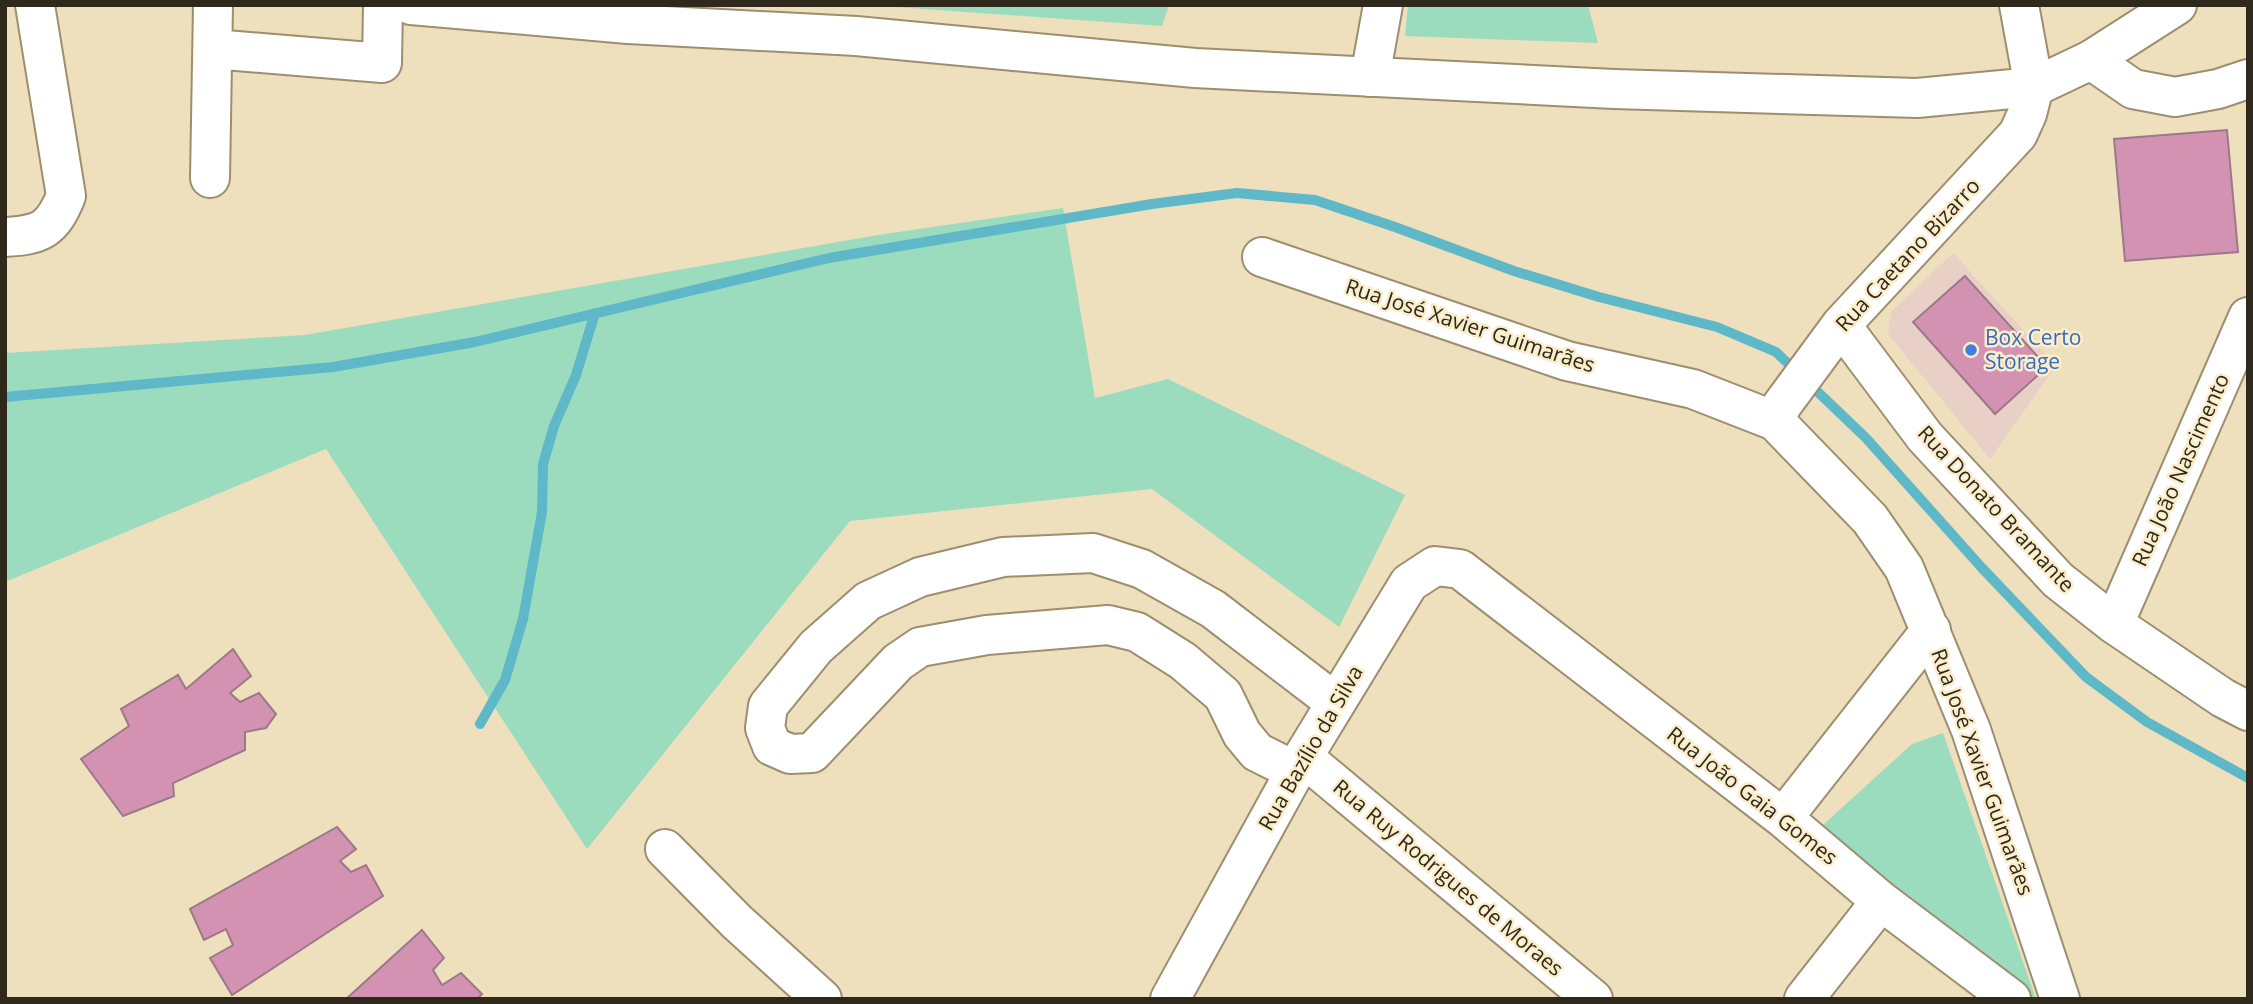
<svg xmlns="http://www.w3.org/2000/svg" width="2253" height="1004" font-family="'Open Sans',sans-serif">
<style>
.commercial{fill:#e9d0c7}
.green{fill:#9bdcbe}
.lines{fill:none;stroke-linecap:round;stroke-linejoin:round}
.stream{stroke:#5fb8c7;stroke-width:10}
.building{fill:#d392b1;stroke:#9b7988;stroke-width:2}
.minor-casing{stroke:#9c8e6f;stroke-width:42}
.major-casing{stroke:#9c8e6f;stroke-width:42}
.minor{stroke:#fff;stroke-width:38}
.major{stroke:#fff;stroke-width:38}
.shop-dot{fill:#3f7fe0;stroke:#fbecca;stroke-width:2.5}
.labels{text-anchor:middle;stroke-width:5;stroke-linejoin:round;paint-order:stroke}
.street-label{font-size:21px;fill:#2f291c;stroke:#fbecca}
.shop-label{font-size:21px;fill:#366cbe;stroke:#fbecca;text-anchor:start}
</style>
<rect width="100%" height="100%" fill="#eedfbd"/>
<path class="commercial" d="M1953,253L2056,366L1990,459L1888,334L1891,312Z"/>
<path class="green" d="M868,5H1169L1162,26Z
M1408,5H1588L1598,43L1405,36Z
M1063,208L1095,398L1168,379L1405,495L1339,627L1152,489L850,521L587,849L326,449L5,582V353L305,335L878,235Z
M1943,733L2036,999L1812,835L1912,744Z"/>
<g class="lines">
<path class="stream" d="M5,397L333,367L475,342L829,258L1152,204L1237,193L1315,200L1395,227L1514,271L1599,297L1717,327L1776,352L1866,438L1982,568L2086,677L2147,722L2248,778
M480,724L505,680L523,619L542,512L543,464L554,426L576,375L595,313"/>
</g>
<path class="building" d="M2227,130L2238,252L2125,261L2114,139Z
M1965,276L2047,367L1995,414L1913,322Z
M233,649L251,676L230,693L240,702L259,693L276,714L266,728L245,732V750L173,783L174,796L123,816L81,759L129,726L121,709L178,675L186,689Z
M337,827L356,849L340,861L351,872L366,865L383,896L232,995L210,958L233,945L226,929L204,940L190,909Z
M422,930L444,958L433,970L442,985L461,973L482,994L477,999H346Z"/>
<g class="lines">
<g class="minor-casing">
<path id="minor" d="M213,49L382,63L383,5
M2091,60L2133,89L2175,97L2218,89L2248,79
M1370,77L1383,5
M210,178L213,5
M5,237C41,235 52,230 66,196L35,5
M1262,257L1567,361L1693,389L1775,421L1870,519L1904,568L1971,730L2060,999
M1841,325L1925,437L2058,580L2114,624L2223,698L2248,711
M1775,421L1782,405L1841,325L2018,134L2027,114L2034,87L2019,5
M2114,624L2248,317
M1303,757L1593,999
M1295,771L1257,752L1242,734L1223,695L1183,661L1137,632L1108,625L987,635L920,647L898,662L812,753L790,754L772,746L765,728L768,706L816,647L868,601L920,577L1003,557L1093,553L1142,569L1213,609L1336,703
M1783,818L1931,630
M665,849L737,922L822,999
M1170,999L1303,757L1409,583L1435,566L1460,569L1783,818L1881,901L2011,999
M1804,999L1881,901"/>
</g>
<g class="major-casing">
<path id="major" d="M411,5L628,24L856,36L1195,68L1614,89L1917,98L2034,87L2091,60L2177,5"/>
</g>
<use href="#minor" class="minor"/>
<use href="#major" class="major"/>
</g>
<circle class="shop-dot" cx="1971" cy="350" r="7"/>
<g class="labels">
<g class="street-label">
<text transform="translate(1908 255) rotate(-47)" y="7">Rua Caetano Bizarro</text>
<text transform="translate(1470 326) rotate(18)" y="7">Rua José Xavier Guimarães</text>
<text transform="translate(2181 470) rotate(-66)" y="7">Rua João Nascimento</text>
<text transform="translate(1996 509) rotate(47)" y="7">Rua Donato Bramante</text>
<text transform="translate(1311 748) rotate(-60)" y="7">Rua Bazílio da Silva</text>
<text transform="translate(1982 772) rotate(70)" y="7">Rua José Xavier Guimarães</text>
<text transform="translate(1752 796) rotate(38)" y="7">Rua João Gaia Gomes</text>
<text transform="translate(1448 878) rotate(40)" y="7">Rua Ruy Rodrigues de Moraes</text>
</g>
<g class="shop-label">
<text x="1985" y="345">Box Certo<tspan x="1985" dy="24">Storage</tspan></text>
</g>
</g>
<rect width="2253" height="1004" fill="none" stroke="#2f291c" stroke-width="14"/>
</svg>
